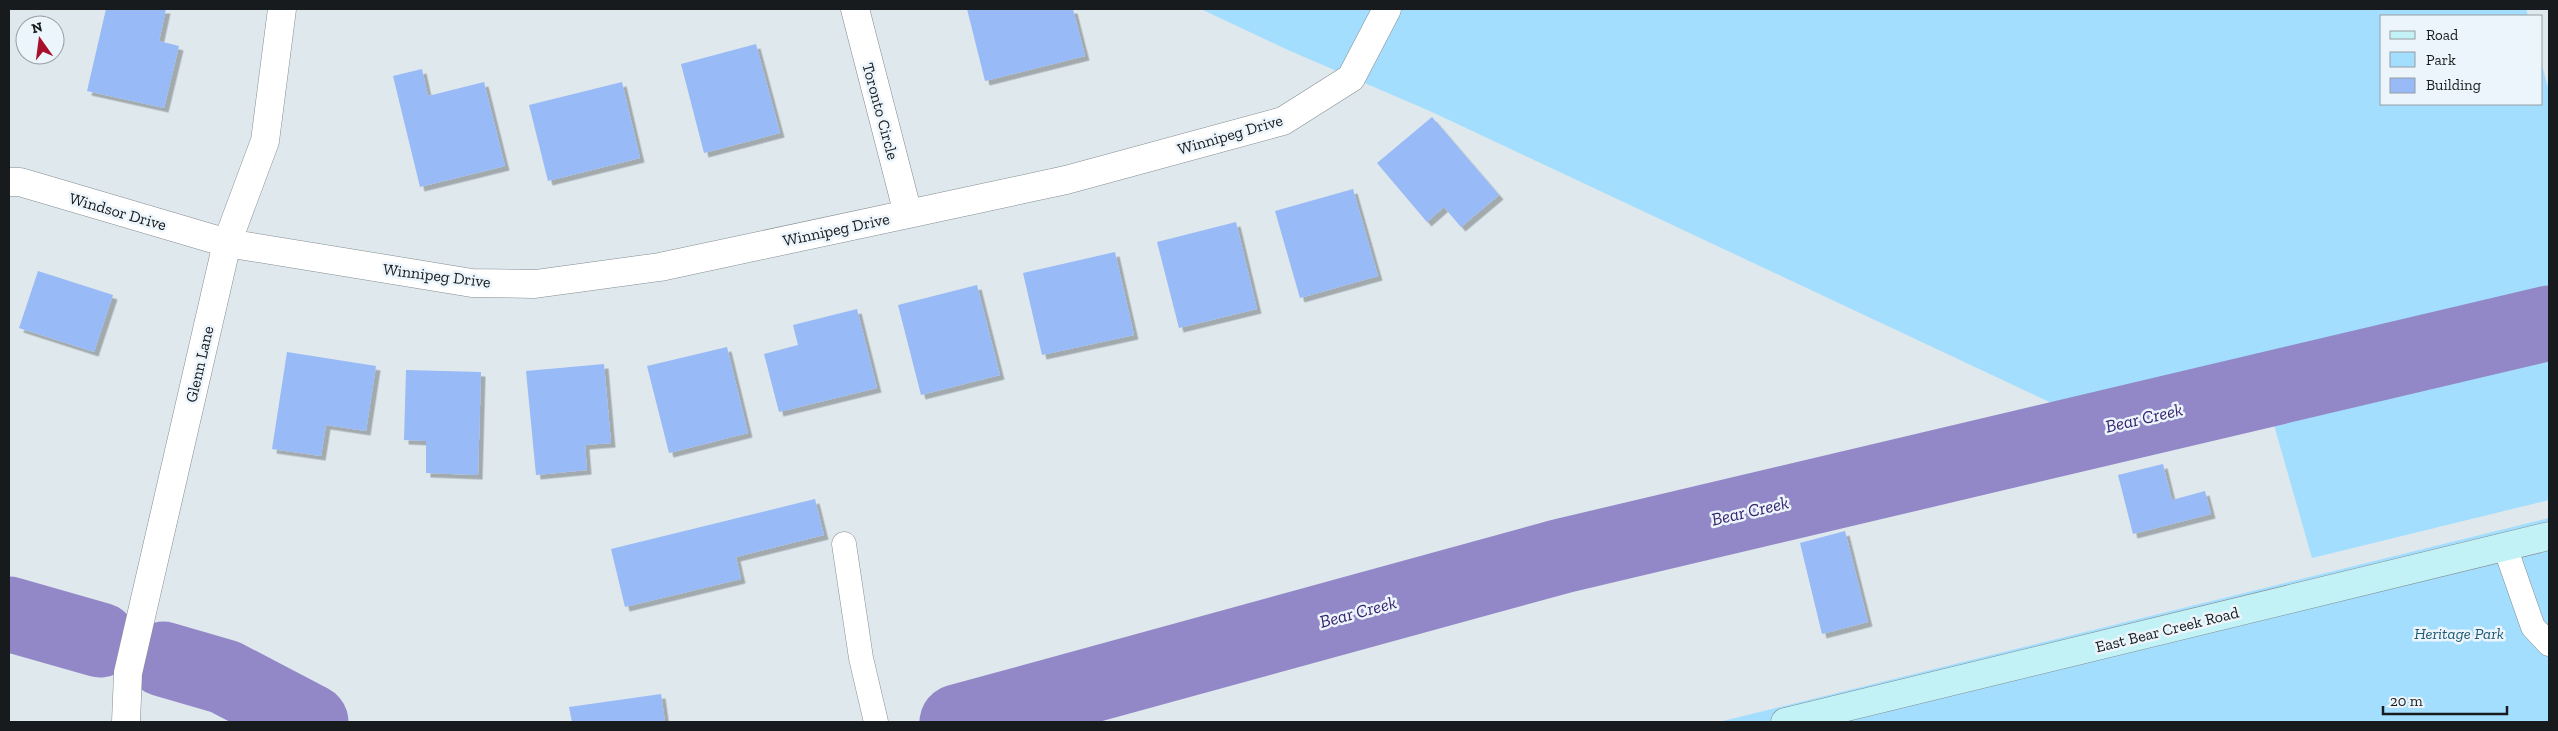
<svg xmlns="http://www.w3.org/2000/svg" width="2558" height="731" font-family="'Zilla Slab',serif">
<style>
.green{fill:#a3defe}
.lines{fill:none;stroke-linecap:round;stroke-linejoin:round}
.river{stroke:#9388c7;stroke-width:75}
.building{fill:#98baf6;filter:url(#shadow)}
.service-casing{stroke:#848d92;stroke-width:25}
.minor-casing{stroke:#848d92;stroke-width:29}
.secondary-casing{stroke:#848d92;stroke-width:29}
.service{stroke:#fff;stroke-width:24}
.minor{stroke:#fff;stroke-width:28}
.secondary{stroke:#c3f2f6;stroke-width:28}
.labels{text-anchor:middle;stroke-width:5;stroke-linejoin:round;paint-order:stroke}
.street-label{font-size:16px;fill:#181b1d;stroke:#ebf5fb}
.park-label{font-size:16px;font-style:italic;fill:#1e5974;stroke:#ebf5fb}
.water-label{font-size:18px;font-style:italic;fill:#38226d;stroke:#ebf5fb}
</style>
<defs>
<filter id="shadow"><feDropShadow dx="4.5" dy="4.5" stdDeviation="0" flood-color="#0004"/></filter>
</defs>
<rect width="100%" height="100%" fill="#dee8ed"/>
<path class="green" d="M1201,9H2526L2528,16H2382V104H2542V65L2549,91V500L2312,558L2264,390L2077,415L1432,112L1288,50Z
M2549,518V722H1719Z"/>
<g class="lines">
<path class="river" d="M9,614L100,640
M163,659L225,677L311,722
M957,722L1562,556L2549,323"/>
</g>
<path class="building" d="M106,9H166L159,41L179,46L164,108L87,91Z
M967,9H1073L1085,56L985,81Z
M756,44L780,133L704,153L681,64Z
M422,69L428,96L484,82L505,166L420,187L393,76Z
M622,82L640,158L548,181L529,105Z
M1432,117L1499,195L1461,227L1444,207L1427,222L1377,163Z
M1353,189L1378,276L1300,298L1275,211Z
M1236,222L1257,309L1179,328L1157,242Z
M1115,252L1134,335L1042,355L1023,273Z
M38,271L113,295L94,352L19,328Z
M977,285L1000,375L921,395L898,305Z
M857,309L877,388L779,412L764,354L798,345L793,325Z
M727,347L748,433L669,453L647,366Z
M287,352L376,366L366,431L326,425L321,456L272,449Z
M604,364L611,443L585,445L587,470L536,475L526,371Z
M406,370L481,372L478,475L426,473V441L404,440Z
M2163,464L2172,500L2205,491L2211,514L2133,534L2118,475Z
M815,499L824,535L736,557L741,579L625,607L611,549Z
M1845,531L1868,622L1822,634L1800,543Z
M661,694L665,722H572L569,707Z"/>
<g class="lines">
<g class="service-casing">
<path id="service" d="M844,544L861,658L876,722
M2505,547L2533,627L2549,644"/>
</g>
<g class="minor-casing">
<path id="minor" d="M855,9L908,214
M9,182H20L227,243L472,283L535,284L660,267L908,214L1066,180L1283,121L1351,78L1387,9
M126,722L128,673L227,243L265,141L282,9"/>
</g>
<g class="secondary-casing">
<path id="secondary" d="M1785,722L2549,536"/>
</g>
<use href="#service" class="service"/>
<use href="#minor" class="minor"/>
<use href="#secondary" class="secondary"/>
</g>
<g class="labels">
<g class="street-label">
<text transform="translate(881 111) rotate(75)" y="6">Toronto Circle</text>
<text transform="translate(1230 134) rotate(-16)" y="6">Winnipeg Drive</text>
<text transform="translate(118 211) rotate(16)" y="6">Windsor Drive</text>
<text transform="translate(836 229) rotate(-12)" y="6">Winnipeg Drive</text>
<text transform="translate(437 275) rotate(7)" y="6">Winnipeg Drive</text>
<text transform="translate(199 364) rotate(-77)" y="6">Glenn Lane</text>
<text transform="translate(2167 629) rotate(-14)" y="6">East Bear Creek Road</text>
</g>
<g class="park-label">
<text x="2459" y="639">Heritage Park</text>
</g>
<g class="water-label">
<text transform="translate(2144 418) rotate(-13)" y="6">Bear Creek</text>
<text transform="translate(1750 511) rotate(-13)" y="6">Bear Creek</text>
<text transform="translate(1358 612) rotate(-15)" y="6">Bear Creek</text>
</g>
</g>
<rect width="2558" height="731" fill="none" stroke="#181b1d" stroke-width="20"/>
<rect x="2380" y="15" width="162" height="90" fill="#ebf5fb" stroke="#979ea2"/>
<rect x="2390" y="31" width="25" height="8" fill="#c3f2f6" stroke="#979ea2"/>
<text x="2426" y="40" font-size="15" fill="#181b1d">Road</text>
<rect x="2390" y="52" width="25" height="15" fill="#a3defe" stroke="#979ea2"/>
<text x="2426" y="65" font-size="15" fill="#181b1d">Park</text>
<rect x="2390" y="78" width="25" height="15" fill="#98baf6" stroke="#979ea2"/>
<text x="2426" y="90" font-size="15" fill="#181b1d">Building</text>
<g transform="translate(40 40) rotate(346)"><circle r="24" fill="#ebf5fb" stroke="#979ea2"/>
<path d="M0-4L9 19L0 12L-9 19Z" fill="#a70f2b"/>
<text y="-8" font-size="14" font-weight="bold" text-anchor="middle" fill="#181b1d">N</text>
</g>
<path d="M2383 706v8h124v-8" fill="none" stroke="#181b1d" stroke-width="2.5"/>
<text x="2390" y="706" font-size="15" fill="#181b1d" stroke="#ebf5fb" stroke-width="4" paint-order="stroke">20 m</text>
</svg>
